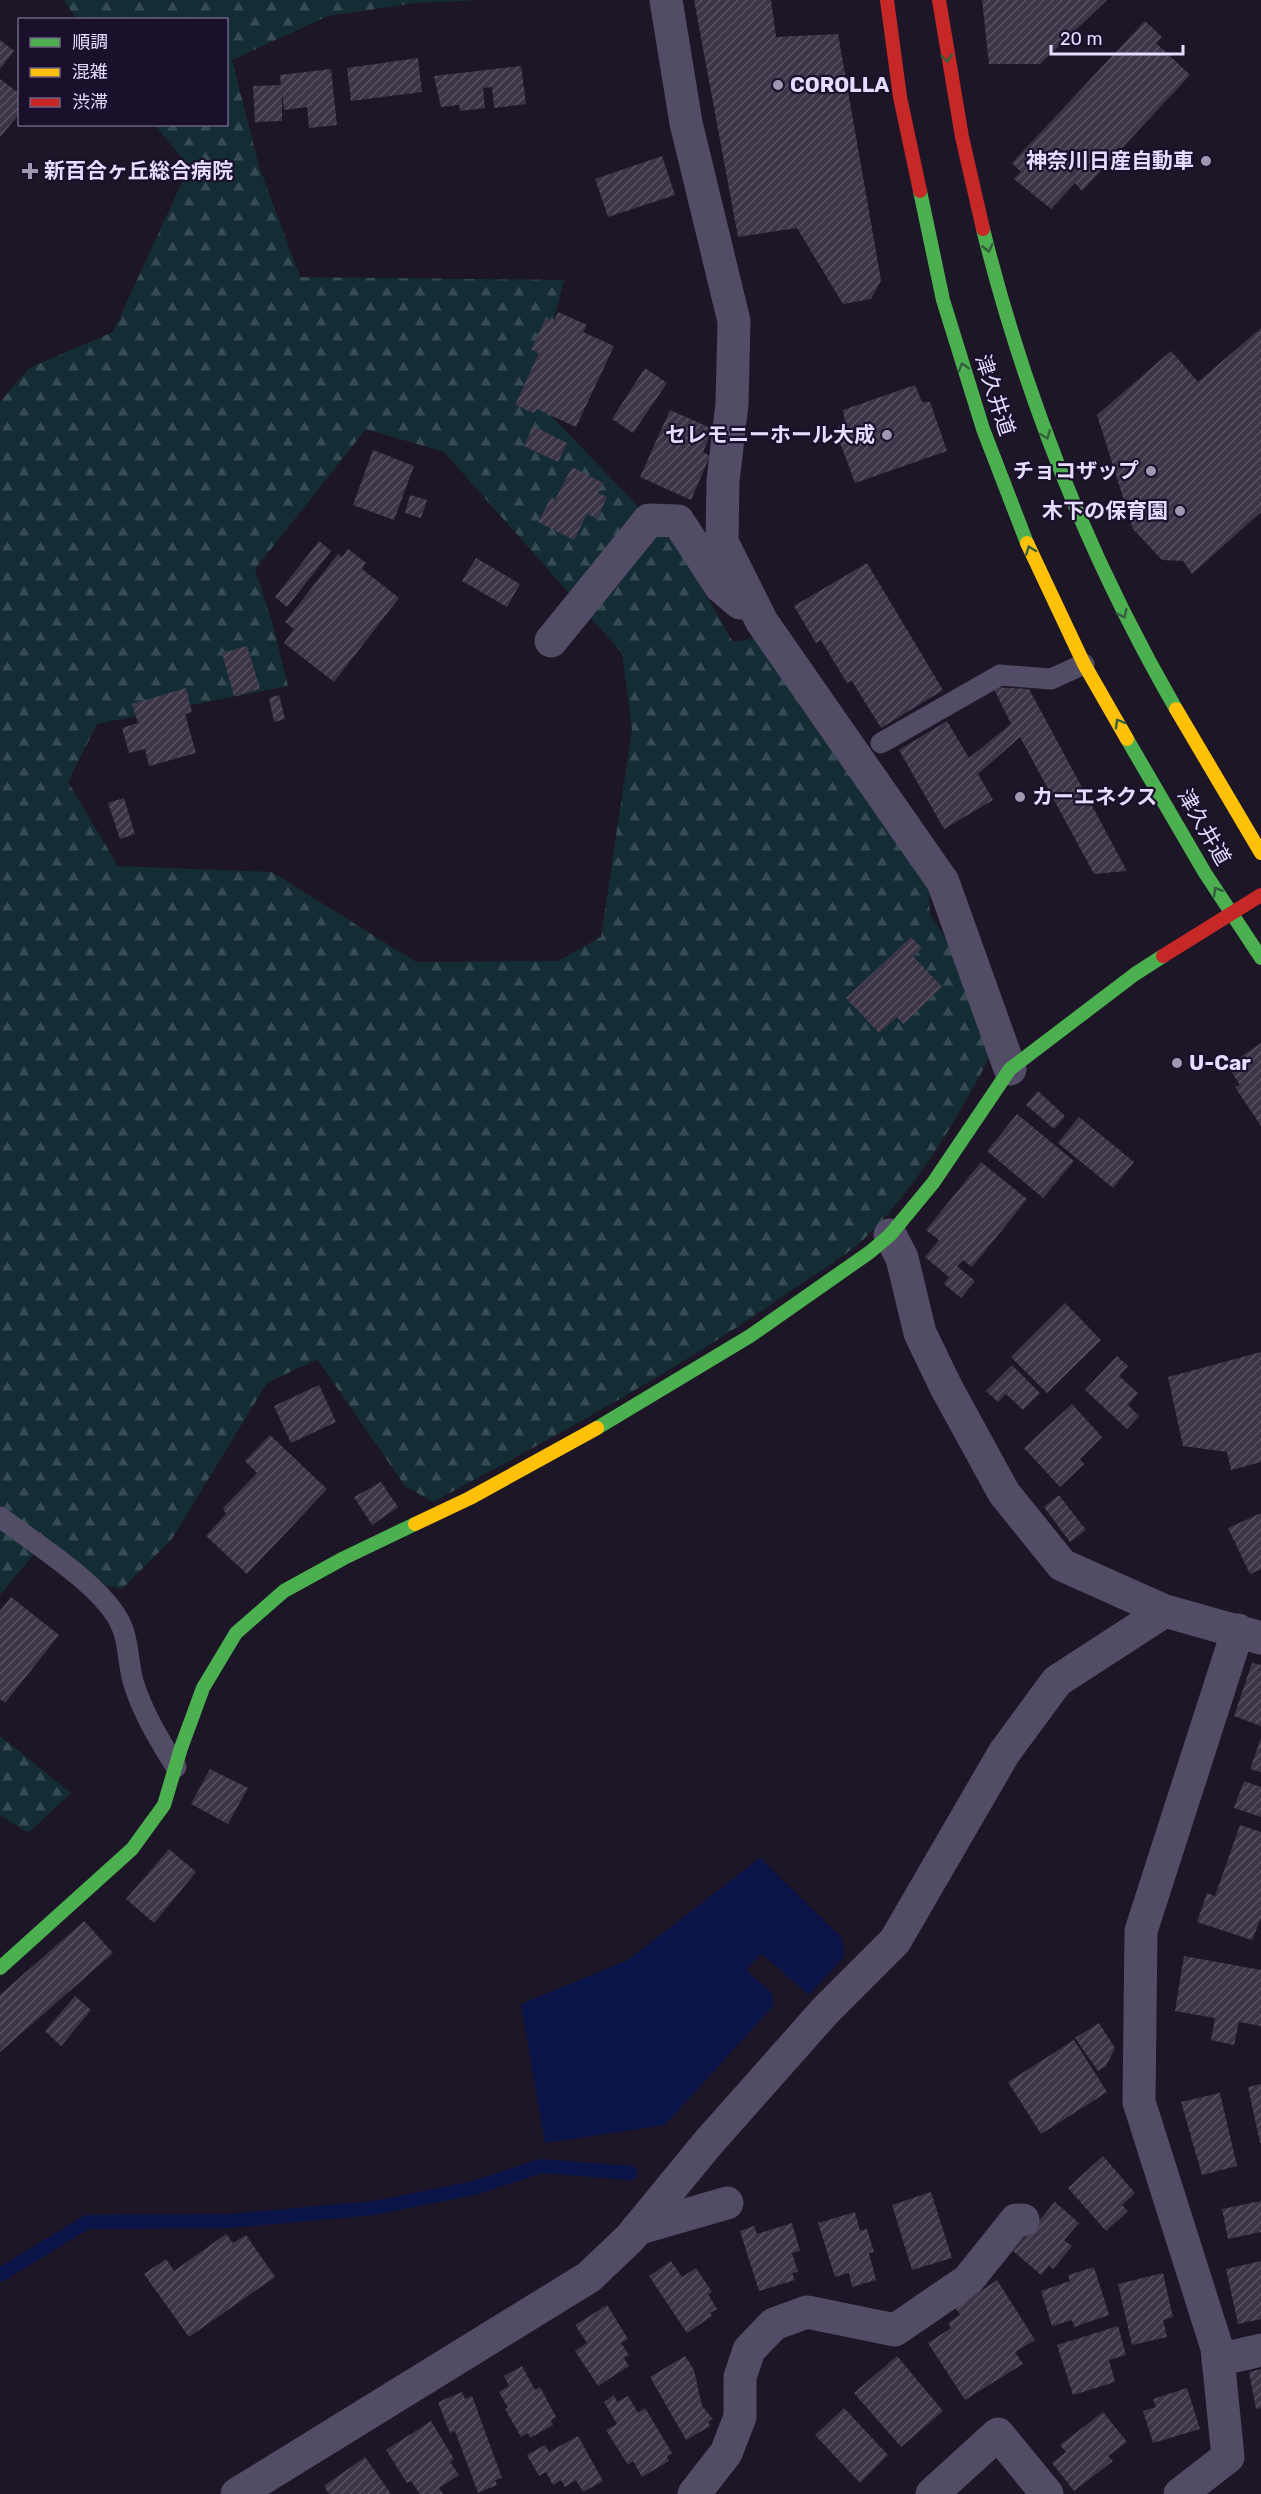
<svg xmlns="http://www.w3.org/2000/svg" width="1261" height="2494" font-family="Rubik,'Noto Sans JP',sans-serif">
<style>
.forest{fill:url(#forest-firs);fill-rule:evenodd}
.water{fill:#0b1449}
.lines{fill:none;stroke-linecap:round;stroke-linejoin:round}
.stream{stroke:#0b1449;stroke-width:14}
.building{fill:url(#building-hatch)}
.lane{stroke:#524c67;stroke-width:21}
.street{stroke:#524c67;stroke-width:33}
.fast{stroke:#4caf50;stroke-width:14}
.slow{stroke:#ffc107;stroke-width:14}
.jam{stroke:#c62828;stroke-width:14}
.oneway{stroke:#34603e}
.poi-dot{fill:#a097b3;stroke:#1b102c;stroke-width:2}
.labels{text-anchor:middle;stroke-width:4.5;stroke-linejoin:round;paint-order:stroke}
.poi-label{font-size:21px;font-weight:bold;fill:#e7dcff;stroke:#1b102c;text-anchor:start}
.street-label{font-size:21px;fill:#e7dcff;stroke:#1b102c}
</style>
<defs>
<pattern id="forest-firs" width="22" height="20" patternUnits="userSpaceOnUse" patternTransform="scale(1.5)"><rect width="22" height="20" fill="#142d35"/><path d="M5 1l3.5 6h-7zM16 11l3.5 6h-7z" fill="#364b53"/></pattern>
<pattern id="building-hatch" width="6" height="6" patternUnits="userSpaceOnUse" patternTransform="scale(1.5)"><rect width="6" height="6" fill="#3c3547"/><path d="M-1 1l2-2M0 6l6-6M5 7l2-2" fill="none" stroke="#585263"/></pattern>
</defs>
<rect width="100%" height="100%" fill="#1c1626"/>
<path class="forest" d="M64,0H480L415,3L328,16L232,60L259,166L300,277L564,280L534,398L680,550L733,642L756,638L935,884L929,899L930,914L966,970L990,1056C956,1121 917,1188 864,1239C842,1259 807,1279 782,1297C671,1374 552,1438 433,1502L405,1486L317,1359L267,1383L171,1540L122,1589L94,1583L43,1543L0,1595V402L29,368L113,332L189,167L155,125L226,124V20L76,19ZM366,429L444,452L622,653L632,729L601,937L558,961L416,962L272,872L118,866L68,782L97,724L288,686L272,622L255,569Z
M0,1736L71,1793L28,1833L0,1815Z"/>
<path class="water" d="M760,1858L842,1938L844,1957L809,1995L762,1954L746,1970L772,1993L774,2005L665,2125L545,2143L521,2004L628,1960Z"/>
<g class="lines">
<path class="stream" d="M0,2275L87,2222L230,2221L374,2208L474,2188L541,2166L631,2173"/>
</g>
<path class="building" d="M694,0H771L776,37L838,34L881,280L871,299L843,304L797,228L738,237Z
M982,0H1107L1040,64H989Z
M1145,21L1162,37L1156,43L1190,75L1082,191L1075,183L1051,209L1014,179L1021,172L1012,163Z
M0,40L14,51L0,69Z
M418,58L422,92L351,101L347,68Z
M521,66L526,104L494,108L492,87L483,88L485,108L460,111L459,105L441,107L434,76Z
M331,69L337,125L309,128L307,107L284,110L282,91V121L255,122L253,86L281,85L280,75Z
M0,79L20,94V113L0,137Z
M662,156L675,195L608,217L595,179Z
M558,312L587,325L583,332L614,346L576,427L537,409L534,413L515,405L539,353L531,350L546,317L554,321Z
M1261,328V512L1192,574L1183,561L1162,560L1133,529L1097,415L1171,351L1198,382Z
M645,368L667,383L633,433L612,419Z
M915,385L922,402H930L947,451L855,483L835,429L845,422L843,410Z
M670,410L713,429L703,452L710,456L691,500L640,477Z
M533,426L567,443L558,462L524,446Z
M373,450L414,466L394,520L353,505Z
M572,467L603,483L598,493L607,497L597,519L587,514L574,540L538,522L551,498L555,500Z
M410,495L427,500L421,518L405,513Z
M319,541L331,551L287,607L275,597Z
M348,549L366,563L362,569L399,598L334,682L284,643L294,629L285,622L338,554L342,557Z
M476,558L520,584L507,607L462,581Z
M867,563L943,690L881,728L852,681L847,683L821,640L816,643L794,606Z
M247,646L260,689L234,696L222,653Z
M993,687L1029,689L1127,871L1094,874L1020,737L978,774L993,800L944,829L899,750L947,721L969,758L1011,724Z
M186,688L192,712L185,714L196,753L149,766L145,749L129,753L122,728L138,723L132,704Z
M279,695L285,719L274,722L269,698Z
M124,798L135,834L120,839L108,803Z
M911,937L922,948L913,956L942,987L903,1024L897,1017L879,1033L846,998Z
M1261,1043V1126L1235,1087L1240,1085L1228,1066Z
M1038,1091L1065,1116L1054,1129L1026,1105Z
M1017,1114L1074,1161L1043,1198L987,1151Z
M1079,1117L1134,1162L1113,1188L1058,1143Z
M981,1162L1027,1199L972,1267L963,1260L957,1266L975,1281L961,1298L944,1284L949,1277L925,1257L939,1240L926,1230Z
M1065,1303L1101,1340L1047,1393L1011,1357Z
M1261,1352V1462L1231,1470L1227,1452L1183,1446L1168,1377Z
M1117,1356L1128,1366L1119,1376L1138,1393L1128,1405L1139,1416L1127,1429L1085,1390Z
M1012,1365L1040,1393L1023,1410L1006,1394L998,1402L986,1391Z
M319,1385L336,1422L291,1443L274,1406Z
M1072,1404L1102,1437L1080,1459L1084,1464L1060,1487L1024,1448Z
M270,1435L327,1489L247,1574L206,1536L226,1514L223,1508L257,1473L245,1461Z
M381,1482L398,1507L372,1525L354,1497Z
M1059,1495L1086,1530L1070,1542L1044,1507Z
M1261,1513V1569L1250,1574L1228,1528Z
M11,1597L59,1635L5,1703L0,1699V1611Z
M1252,1663L1261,1665V1726L1234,1716Z
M1261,1738V1772L1250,1769Z
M210,1769L248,1788L228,1824L191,1804Z
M1244,1781L1261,1787V1817L1234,1808Z
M1240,1825L1261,1832V1918L1252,1940L1197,1922L1207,1893L1215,1896Z
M169,1849L196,1872L154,1923L126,1899Z
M84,1921L113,1953L0,2052V1995Z
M1184,1956L1261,1970V2026L1239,2022L1234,2045L1211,2040L1215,2018L1175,2011Z
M75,1996L91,2010L61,2046L45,2031Z
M1099,2023L1115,2048L1106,2066L1098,2071L1075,2038Z
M1074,2040L1107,2092L1041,2134L1008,2082Z
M1261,2084V2143H1260L1248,2087Z
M1220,2093L1237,2166L1202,2175L1181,2102Z
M1103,2156L1135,2193L1122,2205L1128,2211L1106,2231L1068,2188Z
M931,2192L952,2258L912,2270L892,2205Z
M1261,2201V2232L1228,2239L1222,2209Z
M1055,2202L1079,2223L1064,2240L1072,2246L1053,2269L1049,2266L1041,2275L1013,2251Z
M855,2212L860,2231L867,2229L874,2252L869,2253L876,2280L852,2287L849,2273L835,2277L818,2223Z
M792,2223L800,2251L792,2253L798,2272L792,2273L795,2280L759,2291L740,2231L754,2226L757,2234Z
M226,2234L233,2243L246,2235L275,2277L189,2337L144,2274L166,2259L174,2271Z
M671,2261L682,2277L696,2268L712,2292L708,2294L717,2309L710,2313L712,2316L687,2333L649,2276Z
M1261,2261V2319L1238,2324L1226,2269Z
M1094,2267L1109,2315L1074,2327L1072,2320L1052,2326L1041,2291L1070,2281L1068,2275Z
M1163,2273L1173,2317L1163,2320L1167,2337L1132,2345L1118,2284Z
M997,2280L1035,2340L1015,2352L1023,2364L965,2400L928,2343L951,2328L948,2323L960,2315L952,2302L975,2295Z
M607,2305L628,2339L621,2343L629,2355L624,2358L629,2366L598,2386L575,2351L587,2343L575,2325Z
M1118,2326L1126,2355L1109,2360L1115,2382L1073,2395L1057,2345Z
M685,2356L694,2370L702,2406L713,2419L708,2422L710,2426L686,2440L650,2377Z
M897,2356L943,2411L901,2447L854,2393Z
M522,2366L535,2390L540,2387L556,2417L551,2420L553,2425L530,2438L528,2433L521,2437L505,2409L508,2408L499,2392L509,2386L504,2376Z
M1261,2369V2408L1256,2409L1249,2372Z
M1187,2388L1200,2429L1153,2443L1143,2411L1156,2407L1153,2399Z
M462,2392L465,2399L472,2396L502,2478L495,2480L497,2485L478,2493L455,2431L450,2433L438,2402Z
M614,2395L617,2402L628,2396L638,2413L645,2408L672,2453L667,2456L669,2461L642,2477L633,2461L628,2465L606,2430L617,2424L604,2402Z
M844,2408L888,2455L860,2483L815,2435Z
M1103,2412L1127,2442L1108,2456L1113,2461L1074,2491L1052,2463L1066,2452L1060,2445Z
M431,2421L454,2459L450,2462L459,2475L439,2488L443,2494H420L411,2481L407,2483L386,2450Z
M578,2436L603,2481L583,2492L576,2480L565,2487L561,2480L553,2485L546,2472L539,2476L527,2455L545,2445L549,2452Z
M365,2457L391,2494H329L324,2486Z"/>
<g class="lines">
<path class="lane" d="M881,743L1000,675L1051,679L1084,664
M0,1517C34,1543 107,1588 122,1627C129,1643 128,1664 133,1681C142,1712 159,1739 176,1767"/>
<path class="street" d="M666,0L686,123L734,321L732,404L723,481L722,542L762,622L943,882L1010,1069
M551,641L649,520L678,521L721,587L740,603
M890,1235L902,1258L920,1333L946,1387L1004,1493L1062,1565L1165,1611L1261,1638
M637,2229L727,2203
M1218,2360L1261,2350
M237,2494L589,2277L630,2238L708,2143L825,2011L895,1941L1004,1753L1057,1681L1165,1611
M694,2494L726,2453L740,2417V2377L749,2350L774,2324L807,2312L895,2330L968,2280L1016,2220H1023
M932,2494L998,2434L1047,2494
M1180,2494L1228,2457L1217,2348L1139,2102L1141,1931L1238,1630"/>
<path class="fast" d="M920,191L943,300L983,429L1027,543
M983,229C1025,398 1089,558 1176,709
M1127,739L1205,873L1261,958
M597,1428L750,1336L870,1252L890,1235L933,1183L1010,1069L1135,974L1163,956
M0,1968L132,1849L164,1805L181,1748L203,1688L236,1633L284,1591L344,1558L415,1524"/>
<path class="slow" d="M1027,543L1084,664L1127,739
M1176,709L1261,853
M415,1524L470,1498L597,1428"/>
<path class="jam" d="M887,0L900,97L920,191
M939,0L962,137L983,229
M1163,956L1261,895"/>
</g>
<defs><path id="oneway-chevron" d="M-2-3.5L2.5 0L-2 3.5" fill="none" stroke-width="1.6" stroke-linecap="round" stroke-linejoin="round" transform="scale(1.5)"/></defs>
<g class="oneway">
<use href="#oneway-chevron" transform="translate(947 58) rotate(82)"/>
<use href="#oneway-chevron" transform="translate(988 248) rotate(77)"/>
<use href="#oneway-chevron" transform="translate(963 367) rotate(-107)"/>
<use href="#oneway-chevron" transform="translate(1046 435) rotate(69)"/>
<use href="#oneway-chevron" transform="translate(1030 550) rotate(-111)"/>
<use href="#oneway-chevron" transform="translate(1123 614) rotate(64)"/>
<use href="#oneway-chevron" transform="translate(1119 723) rotate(-120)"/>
<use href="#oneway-chevron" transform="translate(1217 891) rotate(-122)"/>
</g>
<g class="poi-dot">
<circle cx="778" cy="85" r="6"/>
<circle cx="1206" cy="161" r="6"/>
<path d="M27 162h6v6h6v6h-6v6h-6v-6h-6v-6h6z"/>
<circle cx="887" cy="435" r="6"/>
<circle cx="1151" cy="471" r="6"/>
<circle cx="1180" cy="511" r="6"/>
<circle cx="1020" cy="797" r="6"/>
<circle cx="1177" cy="1063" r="6"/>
</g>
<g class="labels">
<g class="poi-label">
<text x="790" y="92">COROLLA</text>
<text x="1194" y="168" text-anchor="end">神奈川日産自動車</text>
<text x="44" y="178">新百合ヶ丘総合病院</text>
<text x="875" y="442" text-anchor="end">セレモニーホール大成</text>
<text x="1139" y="478" text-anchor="end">チョコザップ</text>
<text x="1168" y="518" text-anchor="end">木下の保育園</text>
<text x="1032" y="804">カーエネクス</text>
<text x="1189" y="1070">U-Car</text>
</g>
<g class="street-label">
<text transform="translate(995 395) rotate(72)" y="7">津久井道</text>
<text transform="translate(1204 827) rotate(60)" y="7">津久井道</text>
</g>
</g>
<rect x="18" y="18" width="210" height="108" fill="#1b102c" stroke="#6d6280" stroke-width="1.5"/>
<rect x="30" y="38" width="30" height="9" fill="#4caf50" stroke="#6d6280" stroke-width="1.5"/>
<text x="72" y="48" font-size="18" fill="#e7dcff">順調</text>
<rect x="30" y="68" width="30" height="9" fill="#ffc107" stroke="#6d6280" stroke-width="1.5"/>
<text x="72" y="78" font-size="18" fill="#e7dcff">混雑</text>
<rect x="30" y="98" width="30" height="9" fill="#c62828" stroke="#6d6280" stroke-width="1.5"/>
<text x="72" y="108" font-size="18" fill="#e7dcff">渋滞</text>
<path d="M1051 45v9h132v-9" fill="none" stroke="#e7dcff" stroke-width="3"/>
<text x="1060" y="45" font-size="18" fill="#e7dcff" stroke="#1b102c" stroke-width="4.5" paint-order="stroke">20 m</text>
</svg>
